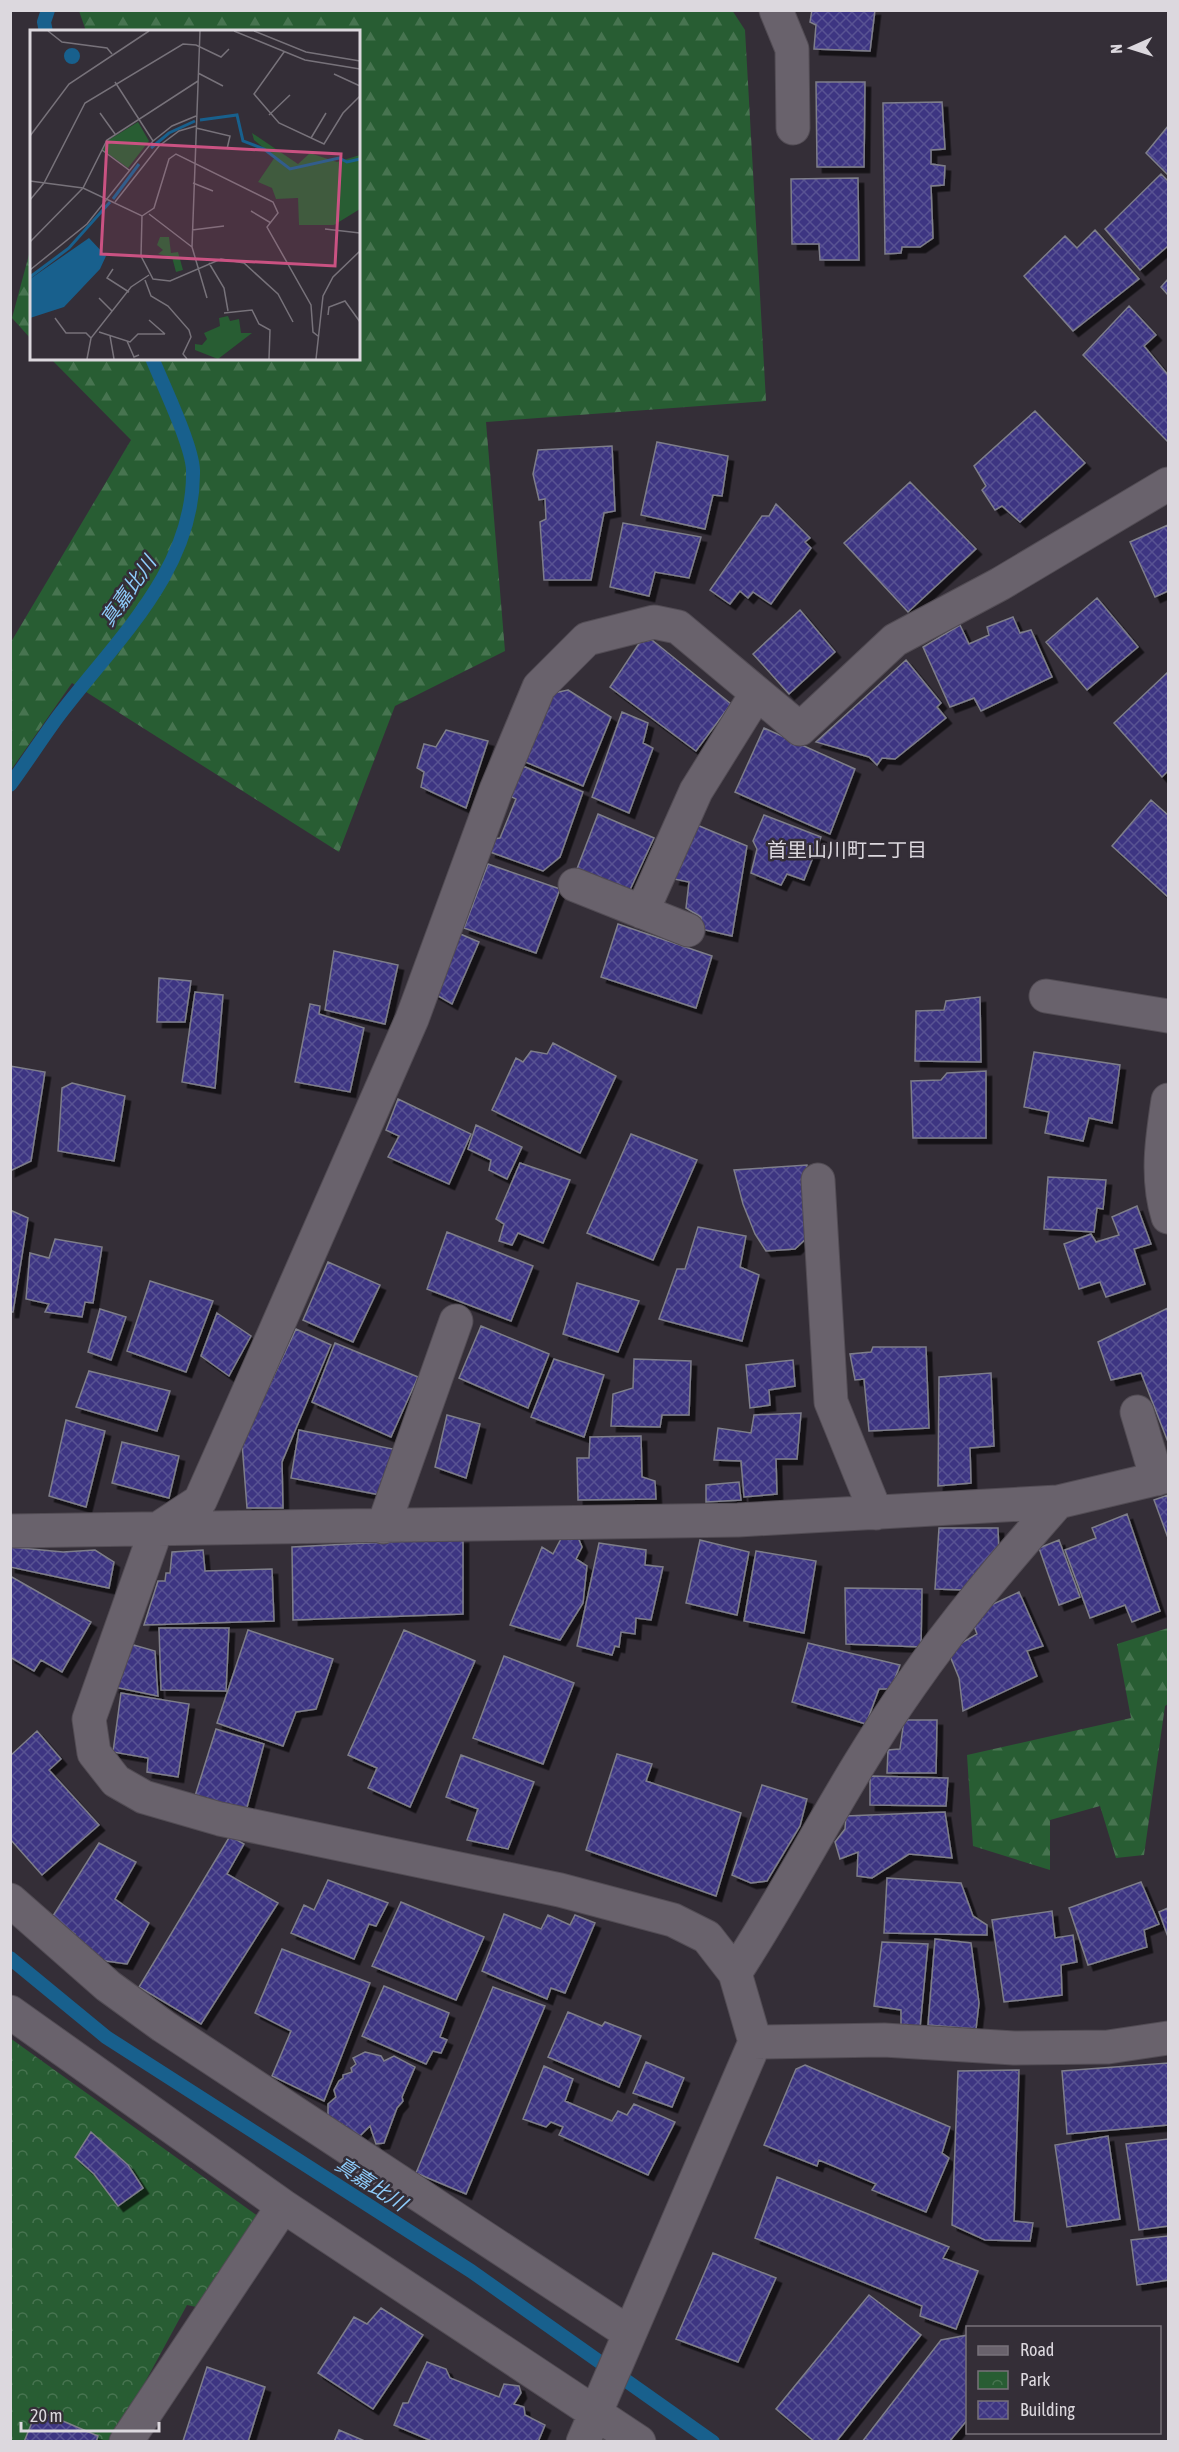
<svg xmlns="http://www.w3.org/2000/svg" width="1179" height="2452" font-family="'Asap Condensed','Noto Sans JP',sans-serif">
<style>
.forest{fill:url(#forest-firs)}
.park{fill:url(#park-crowns)}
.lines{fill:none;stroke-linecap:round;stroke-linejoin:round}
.stream{stroke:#18608d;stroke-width:14}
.building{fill:url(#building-cross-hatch);stroke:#7e7e8a;stroke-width:1.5;filter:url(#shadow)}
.minor-casing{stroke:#524c54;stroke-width:35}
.minor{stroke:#69626c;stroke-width:33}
.labels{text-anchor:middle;stroke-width:5;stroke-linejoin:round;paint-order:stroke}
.water-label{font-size:20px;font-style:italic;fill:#8eccfb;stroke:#342e37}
.neighbourhood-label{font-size:20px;fill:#dcd8de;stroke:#342e37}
.inset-river{fill:none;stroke:#18608d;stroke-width:3}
.inset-road{fill:none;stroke:#77727a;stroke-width:1.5}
.view{fill:#ca5282;fill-opacity:0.15;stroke:#ca5282;stroke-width:3}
.inset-edge{fill:none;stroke:#dcd8de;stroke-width:3}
</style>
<defs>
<pattern id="forest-firs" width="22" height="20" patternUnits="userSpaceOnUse" patternTransform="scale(1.5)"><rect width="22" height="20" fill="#285d33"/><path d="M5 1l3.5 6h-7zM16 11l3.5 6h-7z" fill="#477450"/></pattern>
<pattern id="park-crowns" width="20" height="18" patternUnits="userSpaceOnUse" patternTransform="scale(1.5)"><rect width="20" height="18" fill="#285d33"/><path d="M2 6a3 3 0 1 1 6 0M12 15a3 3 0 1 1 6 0" fill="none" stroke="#477450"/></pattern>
<pattern id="building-cross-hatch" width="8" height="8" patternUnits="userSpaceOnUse" patternTransform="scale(1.5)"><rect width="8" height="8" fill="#3e3582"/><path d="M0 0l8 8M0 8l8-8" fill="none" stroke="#595293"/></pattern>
<filter id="shadow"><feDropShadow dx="5.5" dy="5.5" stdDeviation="0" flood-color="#0009"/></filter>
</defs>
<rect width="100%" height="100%" fill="#342e37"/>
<path class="forest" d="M79,11L732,10L745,30L766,401L486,422L505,651L395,706L339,852L72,683L11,770V642L131,440L51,359L358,358V32L86,31Z
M31,247L32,338L31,339L12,318Z
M1168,1628V1704L1165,1706L1144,1855L1116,1858L1100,1806L1050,1820V1870L973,1846L967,1755L1131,1718L1117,1644Z"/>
<path class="park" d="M10,2038L262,2219L201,2308L187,2305L113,2441H11Z"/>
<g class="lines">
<path class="stream" d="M46,32L44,22L48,10
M10,785C26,763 41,740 57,718C113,643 195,571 193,470C192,445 163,385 152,358
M10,1958L106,2037L471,2271L713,2442"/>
</g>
<path class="building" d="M812,10H875L870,51L814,49L816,25L810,22Z
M816,82H865L864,167H817Z
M942,102L945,149L931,150V164L945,166L944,185L931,186L933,238L920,247H902L901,253L885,254L883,103Z
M1168,126V175L1146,153Z
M1161,174L1168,181V246L1140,270L1105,229Z
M858,178L859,260H820L819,244H792L791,179Z
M1095,230L1139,279L1073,331L1024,276L1065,236L1077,248Z
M1168,279V295L1161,287Z
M1129,306L1156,335L1144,346L1168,375V442L1083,355Z
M1035,411L1085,463L1020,522L1002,506L995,510L982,490L986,486L974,466Z
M657,442L728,456L722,496L713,495L705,529L641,515Z
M612,446L615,511L604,513L591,580H544L540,522L546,519L545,499L539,500L533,474L538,450Z
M910,482L976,549L908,612L844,543Z
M776,504L810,538L805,542L811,548L771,604L753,592L748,598L740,591L730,604L710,590L762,516H769Z
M623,523L701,537L689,578L655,572L649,596L610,587Z
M1168,525V591L1155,597L1130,542Z
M1097,598L1138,647L1087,690L1046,642Z
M800,610L835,652L789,694L753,654Z
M1013,617L1020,633L1031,630L1052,677L981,711L974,698L950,707L923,647L960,625L969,644L989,635L987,627Z
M652,640L731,704L696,751L610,687L640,642Z
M906,660L941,703L937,707L946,718L895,759L882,758L877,765L869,757L816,742Z
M1168,672V771L1162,777L1114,723Z
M568,690L611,717L583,786L518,759L554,693Z
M622,712L648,723L643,743L653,748L629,813L592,797Z
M764,728L855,769L830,834L735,792Z
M446,730L488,741L466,808L421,787L424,772L417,768L424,744L436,747Z
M523,766L583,792L560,857L543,871L490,852L493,839L500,838L516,799L510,796Z
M1151,800L1168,815V897L1112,846Z
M598,814L654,838L628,894L577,869Z
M764,815L821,837L804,880L787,874L781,885L751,873L757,849L753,841Z
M697,825L747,846L732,936L701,929V917L686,908L689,882L674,879Z
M488,864L560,889L536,953L464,928Z
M618,924L712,956L696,1008L601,977Z
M458,933L479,942L452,1004L433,993Z
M334,951L398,965L385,1024L325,1010Z
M159,978L191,981L185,1022H157Z
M195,992L223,995L215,1088L182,1082Z
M980,997L981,1062L915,1061L916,1011L944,1010L946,1001Z
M310,1004L320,1006L319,1014L364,1028L350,1092L295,1082Z
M553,1043L616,1076L580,1153L492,1110L516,1058L523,1062L531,1051L547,1054Z
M1034,1052L1120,1065L1112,1123L1089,1118L1083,1141L1045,1133L1049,1112L1024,1107Z
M10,1066L45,1072L31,1161L10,1171Z
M986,1071V1138H913L911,1081L941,1080L947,1073Z
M72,1083L125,1096L114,1161L58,1151L62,1088Z
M398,1099L471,1134L449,1184L388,1157L399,1136L386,1130Z
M476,1125L522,1147L507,1179L489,1170L491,1160L468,1149Z
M631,1134L697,1160L653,1260L587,1233Z
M520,1163L570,1180L543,1243L518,1233L512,1245L499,1241L504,1224L496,1219Z
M807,1165L811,1234L795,1249L766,1251L755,1234L743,1204L734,1170Z
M1048,1177L1106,1180L1103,1209L1097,1208L1094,1232L1044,1229Z
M1137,1206L1151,1244L1134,1249L1145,1284L1106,1297L1100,1282L1079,1289L1064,1244L1091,1234L1096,1242L1119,1235L1112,1217Z
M10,1210L28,1218L13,1312H10Z
M698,1227L746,1236L740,1267L759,1275L742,1341L659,1319L677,1269H685Z
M447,1232L533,1266L511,1321L427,1289Z
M55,1239L102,1247L93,1303L85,1302L82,1317L45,1312L49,1304L26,1299L30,1253L49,1258Z
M328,1262L380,1285L353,1342L303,1320Z
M150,1281L213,1301L186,1372L127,1351Z
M577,1283L639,1301L618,1352L563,1334Z
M1168,1308V1442L1141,1373L1111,1380L1098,1342Z
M100,1309L126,1317L111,1360L88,1352Z
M217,1313L251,1336L229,1376L201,1356Z
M481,1326L549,1354L528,1408L459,1378Z
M296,1329L331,1345L282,1462L283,1508H247L242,1443Z
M335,1343L418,1377L391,1437L312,1402Z
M873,1347H926L929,1428L869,1431L864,1379L855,1380L850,1354L871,1352Z
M554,1359L604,1375L584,1437L531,1417Z
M634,1359L691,1361L689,1415H662L660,1427L611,1426L613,1394L633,1388Z
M793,1360L795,1386L769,1390L770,1405L750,1408L746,1365Z
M89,1371L170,1391L157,1431L76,1407Z
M991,1373L994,1446L970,1448L971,1483L938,1486L939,1377Z
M801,1413L797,1459H776L777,1494L744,1497L741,1461L714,1460L718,1428L751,1433L754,1415Z
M447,1415L480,1424L466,1478L435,1467Z
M66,1420L105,1431L86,1507L49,1496Z
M299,1430L393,1449L386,1496L291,1478Z
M641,1436L642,1477L655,1481L656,1499L578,1500L577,1458H589L590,1437Z
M122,1442L179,1456L169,1498L112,1483Z
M739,1482L741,1500L706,1502V1485Z
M1168,1495V1538L1154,1500Z
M1127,1514L1160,1611L1132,1622L1125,1605L1090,1618L1065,1550L1096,1538L1092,1528Z
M939,1528H998L999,1555L964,1590L935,1589Z
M563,1535H577L582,1547L576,1559L587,1566L583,1603L560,1640L510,1625L542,1547L553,1554Z
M463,1538V1614L293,1620L292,1547Z
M700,1540L749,1552L737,1615L686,1603Z
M1059,1540L1080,1597L1059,1605L1039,1548Z
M599,1543L646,1550L645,1565L663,1567L651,1620L636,1618L635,1634L621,1632L619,1647L615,1646L612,1655L577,1646Z
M10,1547L63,1552L95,1550L114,1562L109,1588L10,1567Z
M203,1550L205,1571L272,1569L274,1621L144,1625L158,1581H165L166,1573H170L172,1552Z
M756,1551L816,1561L804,1633L744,1621Z
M10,1576L91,1622L62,1672L41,1660L34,1671L10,1657Z
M845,1588L922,1589L921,1647L846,1644Z
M1019,1592L1043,1646L1027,1651L1037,1676L963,1711L959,1678L948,1651L977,1634L970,1615Z
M159,1628H229L226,1691L161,1690Z
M248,1630L333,1659L316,1709L296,1712L283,1746L217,1723Z
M404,1630L475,1661L410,1807L368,1788L377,1768L348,1755Z
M808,1643L900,1665L891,1689H879L866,1724L792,1702Z
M130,1644L155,1651L158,1696L114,1687Z
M504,1656L574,1683L543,1764L473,1738Z
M121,1693L189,1704L178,1777L147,1772L148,1758L113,1752Z
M904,1720H937L936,1773H887L888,1750L900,1749Z
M216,1729L264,1744L246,1811L195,1796Z
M37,1731L61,1759L49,1770L99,1825L42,1875L10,1839V1756Z
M617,1754L652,1764L646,1781L741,1813L716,1896L586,1850Z
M461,1755L534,1782L508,1849L467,1840L478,1809L446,1797Z
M870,1776L948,1778L946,1806L870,1805Z
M762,1785L807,1799L800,1826L767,1881L751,1883L732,1875Z
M945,1812L952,1858L909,1854L872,1878L857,1876L858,1852L840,1859L835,1842L845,1829L846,1816Z
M230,1836L244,1844L227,1874L278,1903L201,2024L139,1987Z
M99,1843L136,1862L115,1899L149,1923L127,1964L99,1960L78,1944L75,1934L51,1919Z
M887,1878L961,1883L973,1916L987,1925V1935L884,1933Z
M328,1880L388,1903L376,1926L369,1924L354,1959L291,1933L304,1905L314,1910Z
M1141,1882L1159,1924L1144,1930L1147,1947L1088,1965L1069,1908Z
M401,1902L484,1937L456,2000L372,1966Z
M1168,1908V1937L1159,1912Z
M1052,1911L1055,1938L1073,1935L1077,1962L1061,1965L1062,1995L1004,2002L992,1920Z
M504,1914L541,1929L548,1915L570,1925L575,1915L595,1923L565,1993L551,1988L547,1999L482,1971Z
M935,1939L971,1943L979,2003L976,2029L928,2025Z
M882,1942L928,1944L920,2028L901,2026V2010L874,2006Z
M282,1949L370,1983L324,2101L272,2076L291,2031L255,2013Z
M384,1986L449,2013L440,2037L447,2040L441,2053L433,2051L426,2064L362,2036Z
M493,1987L545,2006L466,2194L416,2173Z
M568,2012L602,2026L605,2022L641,2036L619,2087L548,2057Z
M365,2052L381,2056L384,2061L394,2056L415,2067L402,2097L403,2101L397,2108L384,2143L376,2144L370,2126L358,2138L348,2135L342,2124H335L328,2115V2104L336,2097L334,2090L339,2081L343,2078V2075L352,2072L351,2068L356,2064L353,2058Z
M646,2062L684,2078L672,2107L633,2093Z
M1168,2063V2125L1067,2134L1062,2071Z
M805,2065L950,2127L942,2153L949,2158L926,2212L872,2190L876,2184L819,2160L817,2166L764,2145L796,2069Z
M544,2066L573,2079L565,2101L612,2121L618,2111L627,2115L634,2104L675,2122L648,2175L559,2135L563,2127L551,2122L546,2127L523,2119Z
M1019,2070L1014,2221L1033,2223L1030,2241L985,2240L952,2225L958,2071Z
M91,2132L128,2165L143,2188L118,2206L94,2174L75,2157Z
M1108,2136L1120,2219L1067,2227L1055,2145Z
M1168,2139V2226L1139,2230L1126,2144Z
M777,2177L949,2247L943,2258L978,2271L956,2329L920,2316L922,2306L755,2238Z
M1168,2236V2280L1137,2285L1131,2240Z
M713,2253L776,2278L738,2362L676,2339Z
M869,2295L921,2335L836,2442H815L776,2409Z
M381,2308L423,2335L373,2409L318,2373L354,2317L367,2324Z
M968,2335V2419L949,2442H862L941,2340Z
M427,2362L446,2369L450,2378L499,2397L504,2384L519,2386L521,2393L514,2404L524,2407L525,2415L545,2425L538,2442H434L394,2425L403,2403H408Z
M207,2367L265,2387L248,2442L183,2441Z
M37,2410L98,2436L96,2442H24Z
M339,2430L367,2442H334Z"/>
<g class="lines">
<g class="minor-casing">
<path id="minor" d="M776,10L792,49L793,128
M575,885L688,930
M642,912L696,791L757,693
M1046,996L1168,1016
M1168,1100C1162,1139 1156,1178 1168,1217
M818,1180L831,1402L876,1513
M1137,1412L1157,1479
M383,1527L456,1321
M10,1531L738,1520L1058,1502L1168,1476
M10,1900L108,1986L163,2026L629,2333
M735,1973C796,1879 845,1778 910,1686C955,1621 1006,1561 1058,1502
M10,2012L283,2206L639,2442
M755,2042L884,2040L1014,2048L1108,2047L1168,2038
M126,2442L283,2206
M583,2442L755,2042L735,1973L707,1937L673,1920L560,1890L220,1819L144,1797L116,1781L94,1753L89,1719L156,1530L200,1501L267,1350L412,1019L496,790L539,687L587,639L654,622L678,627L800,729L895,640L1000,584L1168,484"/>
</g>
<use href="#minor" class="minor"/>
</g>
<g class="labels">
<g class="water-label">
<text transform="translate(128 591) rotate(-55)" y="7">真嘉比川</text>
<text transform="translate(371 2184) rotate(33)" y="7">真嘉比川</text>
</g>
<g class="neighbourhood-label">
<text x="847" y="857">首里山川町二丁目</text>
</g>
</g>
<g transform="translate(30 30)">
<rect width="330" height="330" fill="#342e37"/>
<path d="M222,103L268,134L280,123L307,132L330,125V179L304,195H269L268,168L246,169L242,158L228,152L245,127L224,110ZM130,207H139L141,223L148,222L153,240L146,242L142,227L128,224L133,220L127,215ZM198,286L200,291L209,289L211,303H222L188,329L165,320V314L172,315L177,309L174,303L190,296L189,288Z" fill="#285d33"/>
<path d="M108,92L119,111L98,138L73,120L77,111Z" fill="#285d33"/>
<path d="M34 26a8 8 0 1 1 16 0a8 8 0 1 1-16 0ZM59,208L76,226L70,239L34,277L0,288V249Z" fill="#18608d"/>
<path class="inset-river" d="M170,90L207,85L213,111L234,119L260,139L309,128L317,132L330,129M121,118L139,103L165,91M83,169L109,134M0,247L39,218L80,172"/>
<path class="inset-road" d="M18,1L32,12L77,18L82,24M170,1L162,217L177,268M204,1L275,30L330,39M224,1L276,22L330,31M254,22L224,64L249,93L294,114L313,83L330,66M168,43L193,56M304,44L330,56M70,83L85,104M239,85L260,65M166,98L200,106L197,119M0,106L39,54L119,1M281,108L296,83M123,111L142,96L166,86M72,120L99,140M0,151L53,158L112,186L124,178L139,129L146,124L243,172L248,183L237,197L281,275L283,302L288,306M163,153L183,161M0,170L14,153L55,73L153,14L166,15L191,27L199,19M85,172L129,116L149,101L166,96M221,181L241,193M119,184L162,217M112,186L111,226L123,249L140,251L191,229L214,233L248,264L263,292M295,199L330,203M162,200L194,196M0,212L53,158L77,110L168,51M179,233L194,258L198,281M83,239L77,248L99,262M0,240L57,194L123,111L85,52M115,250L121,266L138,276L159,300L161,307L153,324L157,329M69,268L82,281M194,283L222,280L229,294L240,300L239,329M298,285L299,277L315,271L330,292M25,288L36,303H56L61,308M119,290L135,304M69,302L100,312L108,304H135M80,306L84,329M97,311L104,327L109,325M57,329L61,308L101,257L119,245M286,329L293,266L303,247L330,221"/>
<path class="view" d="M77,112L311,124L305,236L71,224Z"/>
<rect width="330" height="330" class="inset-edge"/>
</g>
<rect width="1179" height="2452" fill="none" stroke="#dcd8de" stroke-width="24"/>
<rect x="966" y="2326" width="195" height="108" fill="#342e37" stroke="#77727a" stroke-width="1.5"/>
<rect x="978" y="2346" width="30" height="9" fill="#69626c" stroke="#77727a" stroke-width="1.5"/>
<text x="1020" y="2356" font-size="18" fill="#dcd8de">Road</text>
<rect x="978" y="2371" width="30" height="18" fill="url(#park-crowns)" stroke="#77727a" stroke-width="1.5"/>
<text x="1020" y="2386" font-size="18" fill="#dcd8de">Park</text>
<rect x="978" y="2401" width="30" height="18" fill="url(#building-cross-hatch)" stroke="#77727a" stroke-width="1.5"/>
<text x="1020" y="2416" font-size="18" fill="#dcd8de">Building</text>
<g transform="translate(1131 48) rotate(267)" stroke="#342e37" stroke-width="4.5" paint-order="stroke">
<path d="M0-4.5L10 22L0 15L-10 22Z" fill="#dcd8de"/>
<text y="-9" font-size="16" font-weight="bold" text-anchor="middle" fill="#dcd8de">N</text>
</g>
<path d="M21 2422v9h138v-9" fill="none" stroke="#dcd8de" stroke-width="3"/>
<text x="30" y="2422" font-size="18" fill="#dcd8de" stroke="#342e37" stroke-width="4.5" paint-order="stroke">20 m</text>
</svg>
